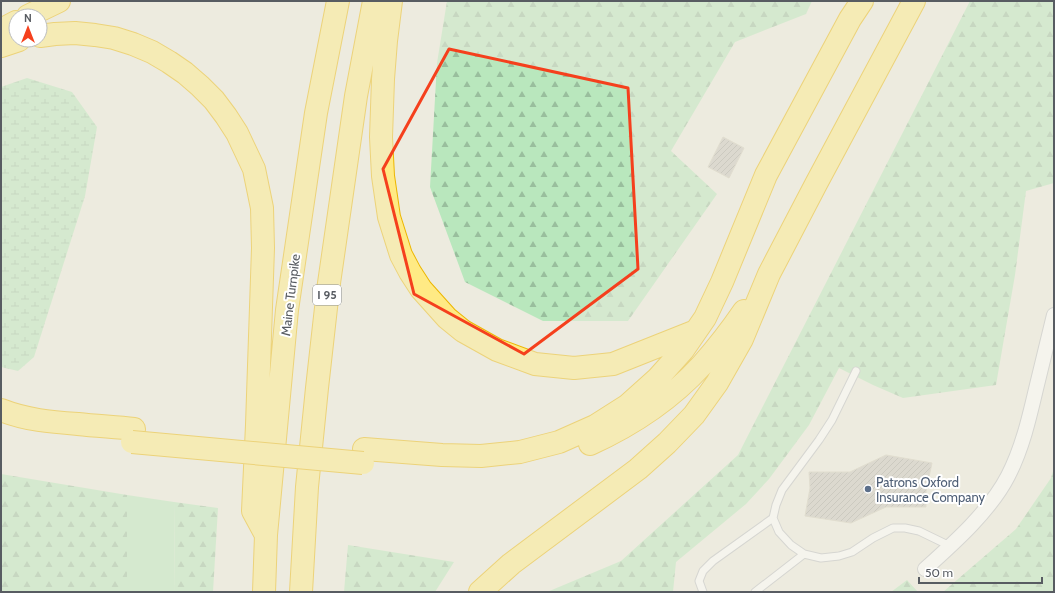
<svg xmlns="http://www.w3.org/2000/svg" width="1055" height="593" font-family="Cabin,sans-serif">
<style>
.grass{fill:#b9e7bd}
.forest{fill:url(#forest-firs)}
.wetland{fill:url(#wetland-marsh)}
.building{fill:url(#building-hatch);stroke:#d2cdbd}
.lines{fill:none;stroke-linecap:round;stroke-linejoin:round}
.lane-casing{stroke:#babcc2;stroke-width:9}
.street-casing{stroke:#babcc2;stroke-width:16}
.highway-casing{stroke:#ecb600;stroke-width:24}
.lane{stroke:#fff;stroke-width:7}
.street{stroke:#fff;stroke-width:14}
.highway{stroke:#ffea84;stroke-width:22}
.highway-bridge-casing{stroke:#ecb600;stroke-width:24;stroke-linecap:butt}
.highway-bridge{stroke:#ffea84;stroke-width:22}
.marked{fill:none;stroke:#f5401d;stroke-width:3;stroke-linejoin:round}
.service-dot{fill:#5c6f8a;stroke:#fff;stroke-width:1.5}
.labels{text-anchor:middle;stroke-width:4;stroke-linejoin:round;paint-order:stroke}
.shield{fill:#fff;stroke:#8a8d91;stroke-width:1}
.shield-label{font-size:12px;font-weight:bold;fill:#585c62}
.street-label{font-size:13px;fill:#585c62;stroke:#fff}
.service-label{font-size:13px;fill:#4e5e75;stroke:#fff;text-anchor:start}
</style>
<defs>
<pattern id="forest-firs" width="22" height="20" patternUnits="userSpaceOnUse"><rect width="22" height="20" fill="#b9e7bd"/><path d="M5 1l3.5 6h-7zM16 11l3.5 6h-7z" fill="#99be9d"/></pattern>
<pattern id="wetland-marsh" width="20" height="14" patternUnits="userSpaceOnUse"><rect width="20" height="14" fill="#b9e7bd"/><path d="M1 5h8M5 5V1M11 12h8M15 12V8" fill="none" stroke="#99be9d"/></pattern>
<pattern id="building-hatch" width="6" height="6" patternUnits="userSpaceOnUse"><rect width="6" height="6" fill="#c8c4bc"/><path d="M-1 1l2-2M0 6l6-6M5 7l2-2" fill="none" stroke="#a5a29c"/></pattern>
</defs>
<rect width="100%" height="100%" fill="#edebdf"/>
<path class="grass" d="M127,495L174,502L175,592H127Z"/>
<path class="forest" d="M447,1H812L806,14L735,42L671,151L717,194L628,321H543L465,282L430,187L437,63Z
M970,1H1054V183L1026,191L1015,275L996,385L903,398L873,385L839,368L809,425L769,479L746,504L676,562L673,592H547L621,561L738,455Z
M1054,468V592H943L1016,529L1051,478Z
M1,474L127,495V592H1Z
M174,502L218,508L213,592H175Z
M348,545L454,562L435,592H344Z
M907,580L918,592H891Z"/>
<path class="wetland" d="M27,78L72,92L97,127L85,196L34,357L18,371L1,367V87Z"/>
<path class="building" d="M723,137L744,148L729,178L708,167Z
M886,455L932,463L926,491V507H886L851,523L805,516L810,488L809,472H850Z"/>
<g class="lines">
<g class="lane-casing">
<path id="lane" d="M856,371L832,420L819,440L782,490L776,505L773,518L779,532L791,545L804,554L821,558L839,556L852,552L873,538L893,528H905L919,531L950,546
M703,592L699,581L703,571L713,561L773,518
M755,592L804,554"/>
</g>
<g class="street-casing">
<path id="street" d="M925,569C954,543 990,511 1008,476C1022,449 1029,419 1036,389C1042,365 1048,340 1054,315"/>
</g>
<g class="highway-casing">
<path id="highway" d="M391,1L386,41L383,79L381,137L383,176L389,217L401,255L410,272L421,289L447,318L463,331L497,350L535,364L574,368L613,364L696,331
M28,16L59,1
M1,30L16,22
M40,36L55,34L75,33L95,35L114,38L133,44L152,52L169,62L185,73L200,86L214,100L226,116L237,133L254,169L262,208L263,248L257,425L253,511L266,535
M1,46L19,40
M1,410C26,420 51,422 78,424C96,426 115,427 134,429
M590,444C632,425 671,399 702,365C717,348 731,330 744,311
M364,449L442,455L481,456L520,452L559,442L595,426L628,405L657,379L683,350L705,318L722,282L766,175L850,19L862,1
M264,592L266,535L287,310L316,113L338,1
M301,592L307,487L317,388L328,290L356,96L374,1
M480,592L511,564L638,469L667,443L694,415L717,383L742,339L769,274L816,184L914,1"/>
</g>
<use href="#lane" class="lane"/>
<use href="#street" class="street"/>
<use href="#highway" class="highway"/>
<g class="highway-bridge-casing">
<path id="highway-bridge" d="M132,442L363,463"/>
</g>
<use href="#highway-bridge" class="highway-bridge"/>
</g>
<path d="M0 0H1055V593H0ZM449,49L628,88L638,269L524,354L414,294L383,169Z" fill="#edebdf" fill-opacity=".55" fill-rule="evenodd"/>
<path class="marked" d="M449,49L628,88L638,269L524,354L414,294L383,169Z"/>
<circle class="service-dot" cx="868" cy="489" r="4"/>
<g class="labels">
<rect class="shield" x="313" y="285" width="28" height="20" rx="3"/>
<g class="shield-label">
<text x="327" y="299">I 95</text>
</g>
<g class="street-label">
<text transform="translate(290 295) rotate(-83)" y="5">Maine Turnpike</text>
</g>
<g class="service-label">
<text x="876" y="487">Patrons Oxford<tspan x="876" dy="15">Insurance Company</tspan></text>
</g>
</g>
<rect width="1055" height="593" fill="none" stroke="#585c62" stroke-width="4"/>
<g transform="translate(28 28)"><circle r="19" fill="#ffffff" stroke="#bcbec0"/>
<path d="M0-3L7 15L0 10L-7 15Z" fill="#f5401d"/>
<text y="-6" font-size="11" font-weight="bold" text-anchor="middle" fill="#585c62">N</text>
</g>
<path d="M919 577v6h123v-6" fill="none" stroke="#585c62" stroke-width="2"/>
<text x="925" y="577" font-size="12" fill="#585c62" stroke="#ffffff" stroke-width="3" paint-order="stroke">50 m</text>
</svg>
